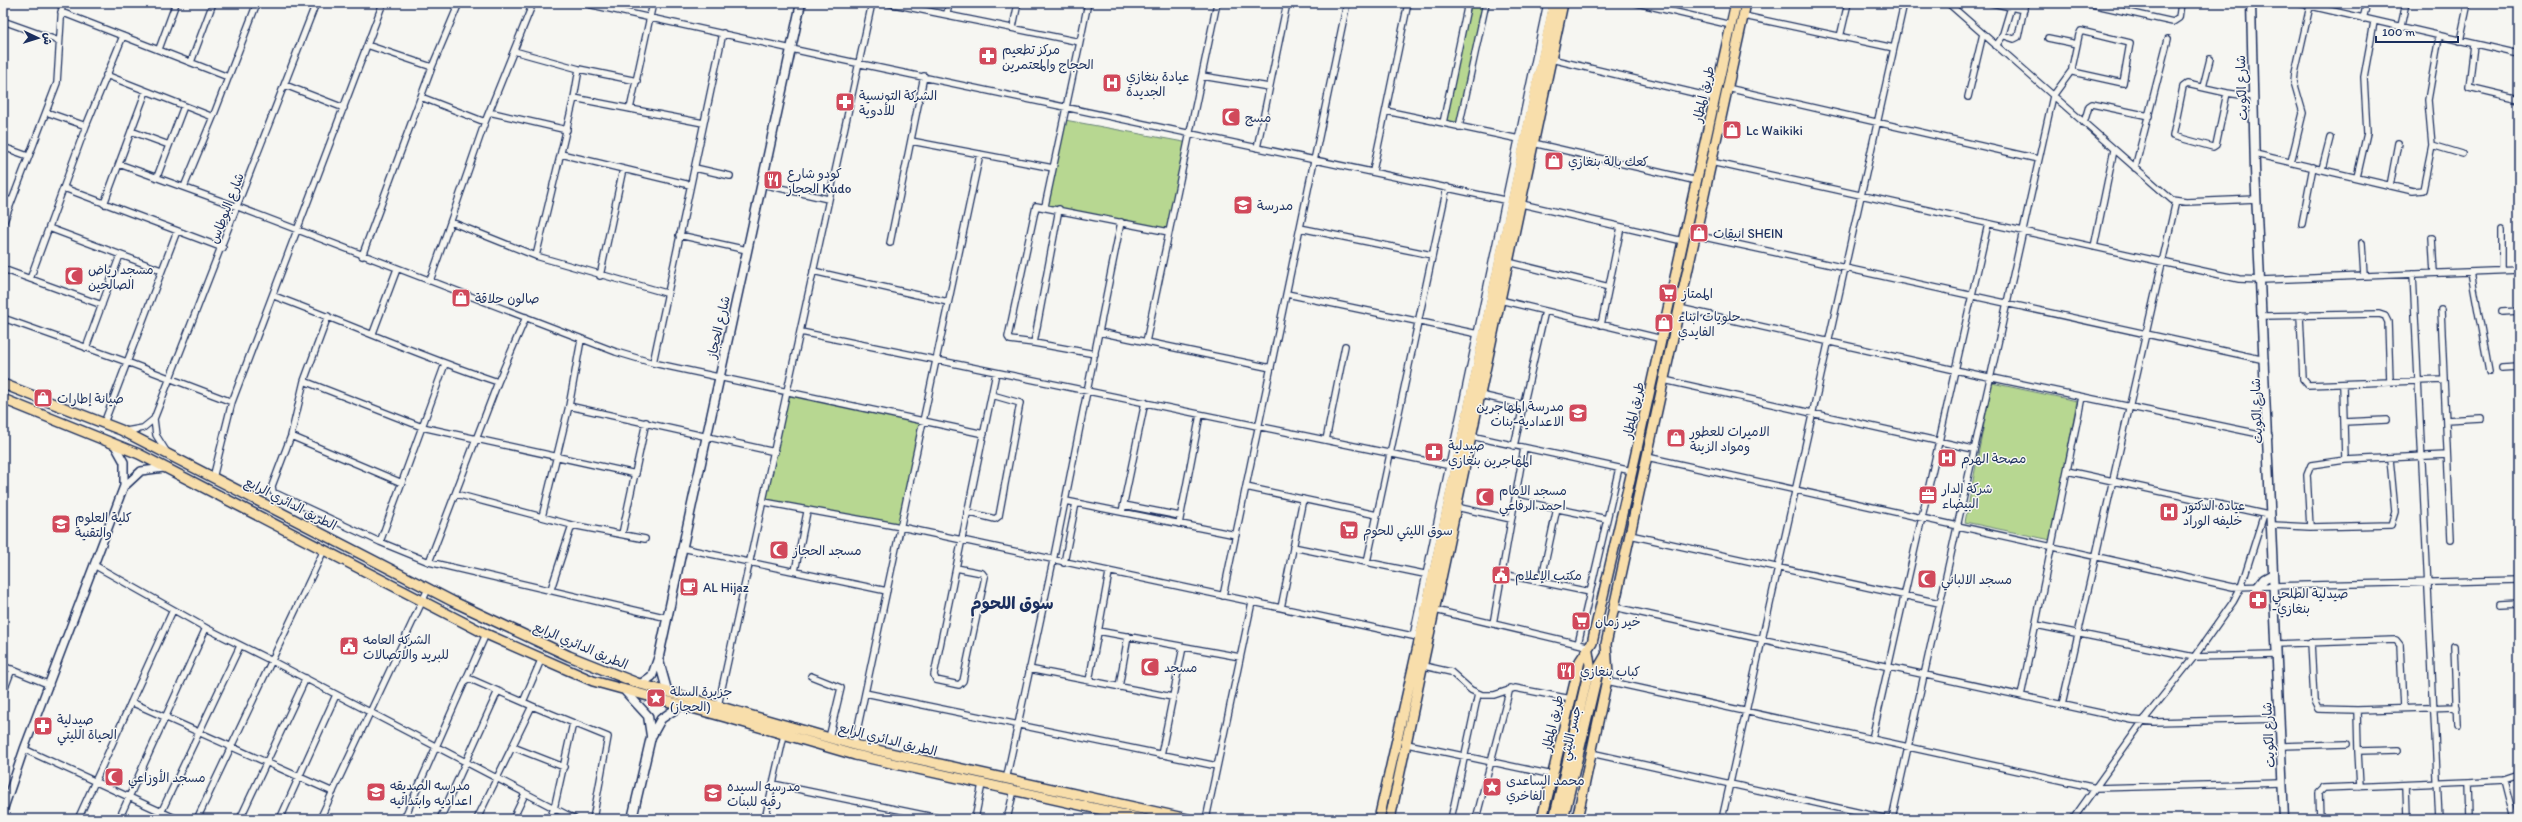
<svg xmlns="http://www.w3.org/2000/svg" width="2522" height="822" font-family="Itim,'Playpen Sans Arabic',sans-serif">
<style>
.green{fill:#b7d791;stroke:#698378}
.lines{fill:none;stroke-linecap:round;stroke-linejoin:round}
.minor-casing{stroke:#1b2f5e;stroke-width:8}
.tertiary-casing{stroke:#1b2f5e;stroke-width:10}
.secondary-casing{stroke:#1b2f5e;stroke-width:11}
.primary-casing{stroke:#1b2f5e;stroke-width:12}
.trunk-casing{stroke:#1b2f5e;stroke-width:12}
.minor{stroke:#f6f6f2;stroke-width:5.5}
.tertiary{stroke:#f6f6f2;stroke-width:7}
.secondary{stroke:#f6f6f2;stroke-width:8}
.primary{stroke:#f8deab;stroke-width:9}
.trunk{stroke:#f8deab;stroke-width:9}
.labels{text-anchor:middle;stroke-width:3;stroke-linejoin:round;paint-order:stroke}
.poi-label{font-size:13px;fill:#1b2f5e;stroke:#f6f6f2;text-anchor:start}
.street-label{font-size:13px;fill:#1b2f5e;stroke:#f6f6f2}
.district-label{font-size:17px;font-weight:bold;fill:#1b2f5e;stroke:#f6f6f2}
</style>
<rect width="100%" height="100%" fill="#f6f6f2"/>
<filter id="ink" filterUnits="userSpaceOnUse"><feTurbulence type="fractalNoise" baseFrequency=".025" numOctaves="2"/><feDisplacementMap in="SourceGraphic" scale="8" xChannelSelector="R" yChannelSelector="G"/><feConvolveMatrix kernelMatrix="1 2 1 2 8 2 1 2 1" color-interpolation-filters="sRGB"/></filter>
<g filter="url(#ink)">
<path class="green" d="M1468,3H1486L1459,129L1442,125Z
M1065,120L1189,143L1171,230L1046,205Z
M1992,383L2077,401L2051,540L1965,522Z
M789,393L926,423L902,530L765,502Z"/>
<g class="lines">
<g class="minor-casing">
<path id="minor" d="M583,3L828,57L1504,200L1683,241
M888,3L1080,42L1088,3
M1637,3L1731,25
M1948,3L2172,200L2186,202L2257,199
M1992,3L2024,10
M2087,3L2173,22L2179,18L2181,3
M2298,3L2519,54
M61,12L228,77
M947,14L949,3
M1744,16L1894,48
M2363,19L2367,3
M3,21L59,41
M2401,26L2406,3
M1013,27L1018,3
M2081,31L2130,43L2123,83L2073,72L2072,68L2079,35Z
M2002,35L2014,39L2018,37L2025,3
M1840,37L1848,3
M2048,38L2077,44
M2460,41L2468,3
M367,45L432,67
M2474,45L2469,87L2519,99
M1996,46L2002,37L2011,7
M159,49L176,3
M514,51L579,69L637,81
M1551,59L1715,98
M191,62L213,3
M106,75L213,117L257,3
M1202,76L1269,87
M2187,84L2227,93L2216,145L2213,147L2173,136L2183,87Z
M285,85L344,108
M2203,87L2210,59
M1727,88L2038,159
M2227,93L2254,97
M421,97L485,122L430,281
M1968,97L1983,34
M574,98L579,69
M630,109L653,3
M1386,111L1519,139
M46,112L86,126
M489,112L567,130
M485,122L533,3
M1443,123L1468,3
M2084,123L2089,106L2092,104L2149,116
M1459,127L1486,3
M131,131L169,145
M911,141L1053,168
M1533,143L1697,181
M2432,145L2462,154
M3,147L28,156
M1257,148L1287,3
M561,154L690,185
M2255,154L2413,191L2423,190L2432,145L2428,100L2439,37
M1711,162L2239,279L2261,280L2519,270
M2291,162L2303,113L2294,82L2295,73L2310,6
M119,164L238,207L616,352L653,363L984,434
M695,168L730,176
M2135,168L2168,39
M2322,169L2330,138
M1373,171L1408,3
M157,177L184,106
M2357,177L2367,133L2364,77L2374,22
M762,184L828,199
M2390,186L2398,143
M184,187L213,117
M64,188L223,248
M3,198L11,201
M104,204L146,91
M1045,206L1080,42
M1059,209L1034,343L1095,354
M451,222L536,256L666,293
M3,224L57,83L62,3
M2302,224L2313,167
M49,228L161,270
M1300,228L1432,255
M679,235L747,250
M1695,235L2265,360
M2432,238L2434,273
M890,243L924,76
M2362,243L2364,276
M2094,247L2114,150
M362,256L432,67L459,3
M536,256L574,98L703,123
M1508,262L1609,287
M3,269L102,305
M2502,270V230
M813,271L948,302
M2471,272L2489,372
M2413,274L2439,819
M600,276L623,169
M30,279L86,126L123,36
M1287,294L1478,334
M274,296C349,324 422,357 498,382
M1500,300L1662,339
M1679,308L1955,370L2269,436
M2441,310L2451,539
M2502,312L2519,311
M2300,315L2303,379L2308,385L2444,380
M328,316L304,381L291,436L272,486L273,492L380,542L429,562L668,618
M2263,316L2379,314L2385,316L2388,322L2390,382
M3,318L127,362L232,402
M1601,325L1621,227
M801,332L1456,467
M1099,332L1271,368
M373,333L397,269
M1146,342L1217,3
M1034,343L1010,340L1008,337L1036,206L1169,232
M86,348L120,255
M653,363L723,33
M2502,368L2519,367
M1664,380L1973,449
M304,381L422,427L636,474
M2343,385L2345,460
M1480,395L1524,405
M569,406L775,452
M2446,420L2481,418
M2344,422L2386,420
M104,423L177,231
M126,431L143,428L154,419
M291,436L402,483
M1471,436L1632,471
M1326,440L1345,346
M1514,446L1545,311
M166,451L156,435L154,419L316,3
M1647,457L2233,587L2519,580
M2067,471L2268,515
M213,478L232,402L383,3
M1246,487L1377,515
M456,494L572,525L645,539
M1515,500L1607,519
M1066,501L1236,535
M764,502L901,527L1422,638
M1124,505L1180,516
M1456,507L1511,519
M967,512L995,519L999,516L1020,403L992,395
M1122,512L1145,402
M542,517L569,406L581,340
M1179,524L1200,415
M2272,525L2310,527L2391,525L2395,512L2390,459
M2310,527L2307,475L2311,465L2345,460L2447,455
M622,534L646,422
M1630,535L1939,603
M380,542L445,364
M1293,547L1429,575
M682,548L887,591
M429,562L498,382L526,317
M1367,562L1447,187
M1064,563L1076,503
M94,565L206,628L272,661L575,819
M956,568L982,573L985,577L963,681L959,685L936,680L934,675Z
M956,568L996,373
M795,571L807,512
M1502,574L1590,592
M1541,582L1557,508
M551,589L572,525
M1223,596L1347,3
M2500,604L2519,603
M1614,607L2132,720L2154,722L2279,719
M1281,608L1303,499
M1435,610L1591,647
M1493,624L1524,448
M2036,625L2194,657L2276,655
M1098,631L1240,657
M1413,636L1547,3
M2311,642L2314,701L2318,709L2357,710L2457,707
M1578,644L1619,468
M2276,644L2396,640L2400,645L2403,708
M2454,646L2457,725
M3,666L50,685
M1424,666L1451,672L1471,690L1482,695H1494L1515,688L1571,699
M1029,669L1172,697
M811,676L841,688L829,738
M468,678L523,702
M1089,681L1109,573
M1607,681L2096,788L2282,783
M1119,687L1128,636
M3,693L12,669
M865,693L1217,766
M2021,696L2082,397
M131,702L333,792
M2062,705L2176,201
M532,706L608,737L593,819
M718,706L872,3
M2357,710L2358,751L2398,750
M1872,739L1988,224
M1407,744L1553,775
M854,745L980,154
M2281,746L2347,744
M513,747L564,767
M24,749L177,819
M2358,751L2360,787
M1591,753L1888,819
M1161,755L1183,647
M1006,780L1053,561L1121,222
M2504,780L2514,819
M2469,782L2470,819
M773,784L943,819
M2406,785L2407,819
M78,819L173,610
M119,819L206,628
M158,819L240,646
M197,819L324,550
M240,819L306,678
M280,819L336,695
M320,819L428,589
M404,819L486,634
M440,819L498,691
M477,819L532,706L523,702L541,660
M513,819L525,794
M549,819L554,809L573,723
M765,819L784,735
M975,819L982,784
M1007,819L1014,790
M1206,819L1252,602
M1451,819L1478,694
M1476,819L1510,688
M1722,819L1904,3
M1892,819L2053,96L2072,70
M2073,819L2143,721L2194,657L2233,602L2241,587L2264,514
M2320,819L2319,793L2324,788L2469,782L2504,780L2519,775"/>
</g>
<g class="tertiary-casing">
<path id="tertiary" d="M126,485L141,471L164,468
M3,811L24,749L124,486V462L114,444"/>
</g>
<g class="secondary-casing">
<path id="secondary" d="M2251,3L2255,169L2284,819
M2257,588L2264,579L2273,574
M659,661L667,690
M641,684L652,676L659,656L801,3
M626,692L648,716L651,736
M632,819L651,737L661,719L680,706"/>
</g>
<g class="primary-casing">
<path id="primary" d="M3,384L121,430L452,601L569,656L637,683L854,745L1188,819
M3,399L139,454L486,634L593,681L725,717L855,755L1143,819
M1379,819L1420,637L1554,3
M1390,819L1563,3"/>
</g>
<g class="trunk-casing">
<path id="trunk" d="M1542,819L1580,661L1592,643L1632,471L1736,3
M1554,819L1590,665L1588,652
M1563,819L1599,667L1606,655
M1577,819L1608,675L1606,644L1746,3"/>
</g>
<use href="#minor" class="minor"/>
<use href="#tertiary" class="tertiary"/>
<use href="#secondary" class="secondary"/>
<use href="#primary" class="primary"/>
<use href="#trunk" class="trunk"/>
</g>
</g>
<defs>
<g id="pharmacy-square" transform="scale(1)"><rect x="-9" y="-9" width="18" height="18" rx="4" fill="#d1495b" stroke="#f6f6f2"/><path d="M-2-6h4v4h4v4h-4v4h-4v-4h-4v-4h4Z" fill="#fff"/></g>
<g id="hospital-square" transform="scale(1)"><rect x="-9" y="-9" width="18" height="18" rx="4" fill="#d1495b" stroke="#f6f6f2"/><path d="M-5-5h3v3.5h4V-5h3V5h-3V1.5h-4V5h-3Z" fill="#fff"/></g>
<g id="mosque-square" transform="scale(1)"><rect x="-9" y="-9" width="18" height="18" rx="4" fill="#d1495b" stroke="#f6f6f2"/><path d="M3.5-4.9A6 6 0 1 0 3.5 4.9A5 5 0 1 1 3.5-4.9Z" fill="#fff"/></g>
<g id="shop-square" transform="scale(1)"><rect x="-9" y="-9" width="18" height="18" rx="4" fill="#d1495b" stroke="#f6f6f2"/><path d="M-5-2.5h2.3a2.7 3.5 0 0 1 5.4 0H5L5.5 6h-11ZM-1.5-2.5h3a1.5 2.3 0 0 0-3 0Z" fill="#fff"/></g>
<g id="restaurant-square" transform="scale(1)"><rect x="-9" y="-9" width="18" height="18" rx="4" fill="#d1495b" stroke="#f6f6f2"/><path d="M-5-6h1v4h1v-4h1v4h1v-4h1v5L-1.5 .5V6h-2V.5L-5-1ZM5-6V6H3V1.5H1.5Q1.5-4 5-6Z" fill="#fff"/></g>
<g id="school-square" transform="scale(1)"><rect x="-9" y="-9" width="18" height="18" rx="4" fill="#d1495b" stroke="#f6f6f2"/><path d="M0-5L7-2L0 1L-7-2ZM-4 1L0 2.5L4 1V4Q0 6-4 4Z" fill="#fff"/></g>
<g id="supermarket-square" transform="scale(1)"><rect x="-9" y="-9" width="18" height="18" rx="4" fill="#d1495b" stroke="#f6f6f2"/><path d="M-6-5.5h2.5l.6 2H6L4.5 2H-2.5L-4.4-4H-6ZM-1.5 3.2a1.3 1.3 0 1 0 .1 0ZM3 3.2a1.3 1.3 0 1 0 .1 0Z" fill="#fff"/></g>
<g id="office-square" transform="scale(1)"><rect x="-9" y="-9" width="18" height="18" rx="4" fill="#d1495b" stroke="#f6f6f2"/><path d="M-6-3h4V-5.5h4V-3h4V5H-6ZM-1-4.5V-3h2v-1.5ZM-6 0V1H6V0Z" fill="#fff"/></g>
<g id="university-square" transform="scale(1)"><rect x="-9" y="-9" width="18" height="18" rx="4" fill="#d1495b" stroke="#f6f6f2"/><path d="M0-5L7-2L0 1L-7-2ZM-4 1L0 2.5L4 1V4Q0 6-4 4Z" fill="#fff"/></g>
<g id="civic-square" transform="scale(1)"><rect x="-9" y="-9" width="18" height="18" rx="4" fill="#d1495b" stroke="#f6f6f2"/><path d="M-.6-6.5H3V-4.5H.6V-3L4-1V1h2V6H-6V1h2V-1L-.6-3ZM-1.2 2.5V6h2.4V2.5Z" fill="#fff"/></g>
<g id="cafe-square" transform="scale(1)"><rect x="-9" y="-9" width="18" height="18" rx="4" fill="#d1495b" stroke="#f6f6f2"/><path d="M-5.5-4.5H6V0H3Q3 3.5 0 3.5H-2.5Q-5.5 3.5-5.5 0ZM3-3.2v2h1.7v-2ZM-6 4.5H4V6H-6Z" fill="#fff"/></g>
<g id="sight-square" transform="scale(1)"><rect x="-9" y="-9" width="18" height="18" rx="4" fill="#d1495b" stroke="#f6f6f2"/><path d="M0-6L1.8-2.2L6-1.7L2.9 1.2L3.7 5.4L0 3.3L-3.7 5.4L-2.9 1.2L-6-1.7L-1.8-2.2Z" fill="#fff"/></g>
</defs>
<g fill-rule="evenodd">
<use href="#pharmacy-square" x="988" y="56"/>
<use href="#hospital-square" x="1112" y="83"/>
<use href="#pharmacy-square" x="845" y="102"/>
<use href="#mosque-square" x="1231" y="117"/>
<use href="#shop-square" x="1732" y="130"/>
<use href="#shop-square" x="1554" y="161"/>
<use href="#restaurant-square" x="773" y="180"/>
<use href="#school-square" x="1243" y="205"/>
<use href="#shop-square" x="1699" y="233"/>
<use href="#mosque-square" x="74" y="276"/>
<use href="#supermarket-square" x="1668" y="293"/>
<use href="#shop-square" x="461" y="298"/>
<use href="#shop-square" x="1664" y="323"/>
<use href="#shop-square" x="43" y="398"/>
<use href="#school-square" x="1578" y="413"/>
<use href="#shop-square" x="1676" y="438"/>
<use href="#pharmacy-square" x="1434" y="452"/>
<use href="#hospital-square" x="1947" y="458"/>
<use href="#office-square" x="1928" y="495"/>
<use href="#mosque-square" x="1485" y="497"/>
<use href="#hospital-square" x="2169" y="512"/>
<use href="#university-square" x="61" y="524"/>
<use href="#supermarket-square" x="1349" y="530"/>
<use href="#mosque-square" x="779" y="550"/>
<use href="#civic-square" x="1501" y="575"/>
<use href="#mosque-square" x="1927" y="579"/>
<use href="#cafe-square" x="689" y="587"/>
<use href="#pharmacy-square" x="2258" y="600"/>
<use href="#supermarket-square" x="1581" y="621"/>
<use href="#civic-square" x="349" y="646"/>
<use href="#mosque-square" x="1150" y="667"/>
<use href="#restaurant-square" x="1566" y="671"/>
<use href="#sight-square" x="656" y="698"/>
<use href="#pharmacy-square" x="43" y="726"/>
<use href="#mosque-square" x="114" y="777"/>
<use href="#sight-square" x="1492" y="787"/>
<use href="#school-square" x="376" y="792"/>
<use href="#school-square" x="713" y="793"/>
</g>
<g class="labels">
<g class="poi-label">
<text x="1002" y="54">مركز تطعيم<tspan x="1002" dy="15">الحجاج والمعتمرين</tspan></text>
<text x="1126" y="81">عيادة بنغازي<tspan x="1126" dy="15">الجديدة</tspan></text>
<text x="859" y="100">الشركة التونسية<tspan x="859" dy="15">للأدوية</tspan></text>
<text x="1245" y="122">مسج</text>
<text x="1746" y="135">Lc Waikiki</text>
<text x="1568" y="166">كعك بالة بنغازي</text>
<text x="787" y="178">كودو شارع<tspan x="787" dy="15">الحجاز Kudo</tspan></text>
<text x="1257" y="210">مدرسة</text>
<text x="1713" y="238">انيقات SHEIN</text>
<text x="88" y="274">مسجد رياض<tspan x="88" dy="15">الصالحين</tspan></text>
<text x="1682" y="298">الممتاز</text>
<text x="475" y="303">صالون حلاقة</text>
<text x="1678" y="321">حلويات ابناء<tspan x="1678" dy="15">الفايدي</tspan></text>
<text x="57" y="403">صيانة إطارات</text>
<text x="1564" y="411" text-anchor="end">مدرسة المهاجرين<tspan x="1564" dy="15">الاعدادية-بنات</tspan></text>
<text x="1690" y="436">الاميرات للعطور<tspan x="1690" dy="15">ومواد الزينة</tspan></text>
<text x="1448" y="450">صيدلية<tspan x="1448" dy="15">المهاجرين بنغازي</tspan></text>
<text x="1961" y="463">مصحة الهرم</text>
<text x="1942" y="493">شركة الدار<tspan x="1942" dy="15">البيضاء</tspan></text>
<text x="1499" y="495">مسجد الامام<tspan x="1499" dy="15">احمد الرفاعي</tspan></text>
<text x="2183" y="510">عياده الدكتور<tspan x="2183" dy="15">خليفه الوراد</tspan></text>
<text x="75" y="522">كلية العلوم<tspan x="75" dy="15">والتقنية</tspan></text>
<text x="1363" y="535">سوق الليثي للحوم</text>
<text x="793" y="555">مسجد الحجاز</text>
<text x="1515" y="580">مكتب الإعلام</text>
<text x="1941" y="584">مسجد الالباني</text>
<text x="703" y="592">AL Hijaz</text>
<text x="2272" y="598">صيدلية الطلحي<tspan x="2272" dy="15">-بنغازي</tspan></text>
<text x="1595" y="626">خير زمان</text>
<text x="363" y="644">الشركه العامه<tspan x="363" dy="15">للبريد والاتصالات</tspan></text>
<text x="1164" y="672">مسجد</text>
<text x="1580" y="676">كباب بنغازي</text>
<text x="670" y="696">جزيرة السلة<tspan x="670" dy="15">(الحجاز)</tspan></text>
<text x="57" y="724">صيدلية<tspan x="57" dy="15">الحياة الليتي</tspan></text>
<text x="128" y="782">مسجد الأوزاعي</text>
<text x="1506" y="785">محمد الساعدى<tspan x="1506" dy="15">الفاخري</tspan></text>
<text x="390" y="790">مدرسه الصديقه<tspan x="390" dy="15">اعداديه وابتدائيه</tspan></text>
<text x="727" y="791">مدرسه السيده<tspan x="727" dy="15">رقيه للبنات</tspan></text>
</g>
<g class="street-label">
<text transform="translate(2241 88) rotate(-92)" y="5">شارع الكويت</text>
<text transform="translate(1703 94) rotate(-77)" y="5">طريق المطار</text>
<text transform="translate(226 208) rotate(-69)" y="5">شارع البوطاس</text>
<text transform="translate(718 327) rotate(-77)" y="5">شارع الحجاز</text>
<text transform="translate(1633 410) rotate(-77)" y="5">طريق المطار</text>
<text transform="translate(2256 411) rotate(-92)" y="5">شارع الكويت</text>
<text transform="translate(291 503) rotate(27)" y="5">الطريق الدائري الرابع</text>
<text transform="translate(581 645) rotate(23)" y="5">الطريق الدائري الرابع</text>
<text transform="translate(1552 723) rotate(-77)" y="5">طريق المطار</text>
<text transform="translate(1570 733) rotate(-77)" y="5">جسر الليثي</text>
<text transform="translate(2268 735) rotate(-93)" y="5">شارع الكويت</text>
<text transform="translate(888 739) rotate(14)" y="5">الطريق الدائري الرابع</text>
</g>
<g class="district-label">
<text x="1012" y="609">سوق اللحوم</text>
</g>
</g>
<rect width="2522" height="822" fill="none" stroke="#f6f6f2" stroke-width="16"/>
<rect x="8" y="8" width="2506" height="806" fill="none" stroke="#1b2f5e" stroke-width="1.5" filter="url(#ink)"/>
<g transform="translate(38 38) rotate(94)" stroke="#f6f6f2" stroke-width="3" paint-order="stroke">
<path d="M0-3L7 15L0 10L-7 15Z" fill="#1b2f5e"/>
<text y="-6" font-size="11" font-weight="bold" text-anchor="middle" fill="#1b2f5e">ش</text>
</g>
<path d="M2376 36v6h82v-6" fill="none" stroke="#1b2f5e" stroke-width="2"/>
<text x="2382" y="36" font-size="12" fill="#1b2f5e" stroke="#f6f6f2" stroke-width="3" paint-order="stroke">100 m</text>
</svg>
